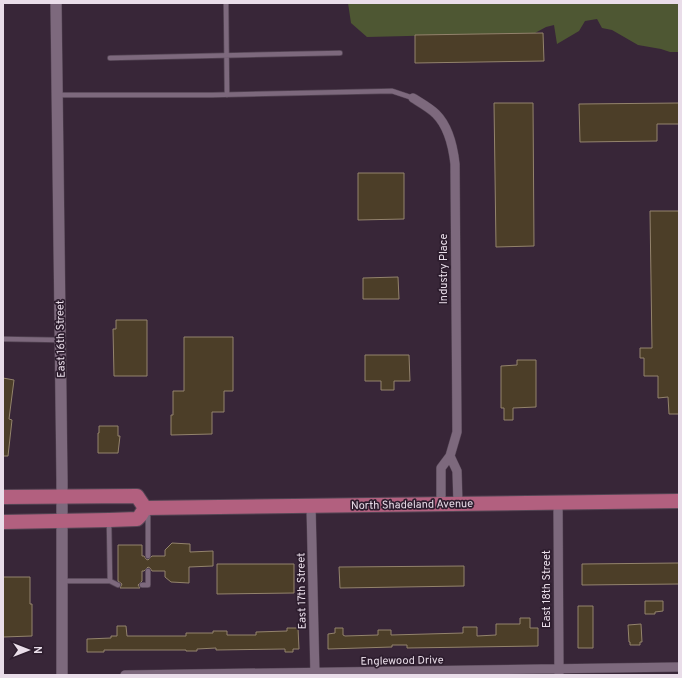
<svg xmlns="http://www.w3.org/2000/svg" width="682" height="678" font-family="Overpass,sans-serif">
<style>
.forest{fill:#4e5733}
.building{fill:#4c3e28;stroke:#93836c}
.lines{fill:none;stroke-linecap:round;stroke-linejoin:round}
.service-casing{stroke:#544554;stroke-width:6}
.minor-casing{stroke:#544554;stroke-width:10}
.tertiary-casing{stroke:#544554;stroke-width:12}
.primary-casing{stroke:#544554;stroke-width:16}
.service{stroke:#7d697d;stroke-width:4.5}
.minor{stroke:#7d697d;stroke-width:9}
.tertiary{stroke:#7d697d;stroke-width:11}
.primary{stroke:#b2607f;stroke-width:14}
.labels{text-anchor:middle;stroke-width:3.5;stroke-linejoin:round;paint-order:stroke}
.street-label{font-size:11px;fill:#e9dde9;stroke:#2d1d2e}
</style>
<rect width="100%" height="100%" fill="#382638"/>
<path class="forest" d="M348,3H679V52H670L661,49L638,45L612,30L602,28L597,19L585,21L579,31L557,44L554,25L546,27L535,33L367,37L351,23Z"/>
<path class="building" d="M543,33L544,61L415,63V35Z
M494,103H533L534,246L496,247Z
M679,103V124H657V141L580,142L579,104Z
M358,173H404V219L358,220Z
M650,211H679V414H669L668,397L658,398V376H644V358H640V348H652Z
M398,277L399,299H363V278Z
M116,320H147V376H114L113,329H116Z
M184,337H233V391H224V412H212V434L171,435V415H173V391H184Z
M365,355H409L410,381H394V390H381V381H365Z
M517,360H536V407L513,408V420H504V408H501V366L517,365Z
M3,378L14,380L9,419L12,420L8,456H3Z
M99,426H118V436H120L118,453H98V433H99Z
M172,543L190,544V552L213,551V566L189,567V583L171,582L165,577V571H152L150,568L148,567L144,571H142V581L138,585L140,588H120L122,584L118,581V545H142V556H144L146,559L148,560L152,556H165V550Z
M678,563L679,564V584L582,585V564Z
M217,564H294V593L217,594Z
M464,566V586L340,588L339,567Z
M3,577H30V604H32V636L3,637Z
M645,601H663V611L655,612V614H645Z
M578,606H593V648H578Z
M520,618H530V628H538V646L407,648V645H392V647L328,649V634L335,633V628H343V635L345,636L378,635V630H391V635L463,633V627H477V636L496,635V624H520Z
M641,624L642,642H640V645H630V642H629L628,625Z
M117,626H126L127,636H186V633H213V631H227V635H256V632L287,631V628H298L299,649H293V652H285V649L216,650V648L197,649V651H186V650H104V652H87V639L111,638V636H117Z"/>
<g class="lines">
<g class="service-casing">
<path id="service" d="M226,3L227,95
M110,58L340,53
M57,95H212L392,91L413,98
M3,339L60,340
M148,512V556
M109,522L110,581
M63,581H110L118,585
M142,585H148V571"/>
</g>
<g class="minor-casing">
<path id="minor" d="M413,98C421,103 430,108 436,114C449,127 453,146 455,164L457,432L450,456L441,468V504
M450,456L457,471L458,504
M558,503L559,675
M311,506L315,675
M125,675L679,667"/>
</g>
<g class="tertiary-casing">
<path id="tertiary" d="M56,3L62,480V675"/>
</g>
<g class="primary-casing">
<path id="primary" d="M3,497L137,496L145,508
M145,508L679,501
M3,522L109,520L137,519L140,516L145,508"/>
</g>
<use href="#service" class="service"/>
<use href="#minor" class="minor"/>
<use href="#tertiary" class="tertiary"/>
<use href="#primary" class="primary"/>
</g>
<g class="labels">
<g class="street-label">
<text transform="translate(443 269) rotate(-90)" y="4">Industry Place</text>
<text transform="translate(60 339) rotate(-91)" y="4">East 16th Street</text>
<text transform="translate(412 504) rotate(-1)" y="4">North Shadeland Avenue</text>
<text transform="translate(546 589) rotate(-90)" y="4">East 18th Street</text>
<text transform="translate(301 591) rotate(-91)" y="4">East 17th Street</text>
<text transform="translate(402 660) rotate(-1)" y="4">Englewood Drive</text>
</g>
</g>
<rect width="682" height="678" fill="none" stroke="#e9dde9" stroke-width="8"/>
<g transform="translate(28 650) rotate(90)" stroke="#2d1d2e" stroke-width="3" paint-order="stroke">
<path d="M0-3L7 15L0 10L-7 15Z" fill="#e9dde9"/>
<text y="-6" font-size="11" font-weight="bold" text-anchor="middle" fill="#e9dde9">N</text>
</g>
</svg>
